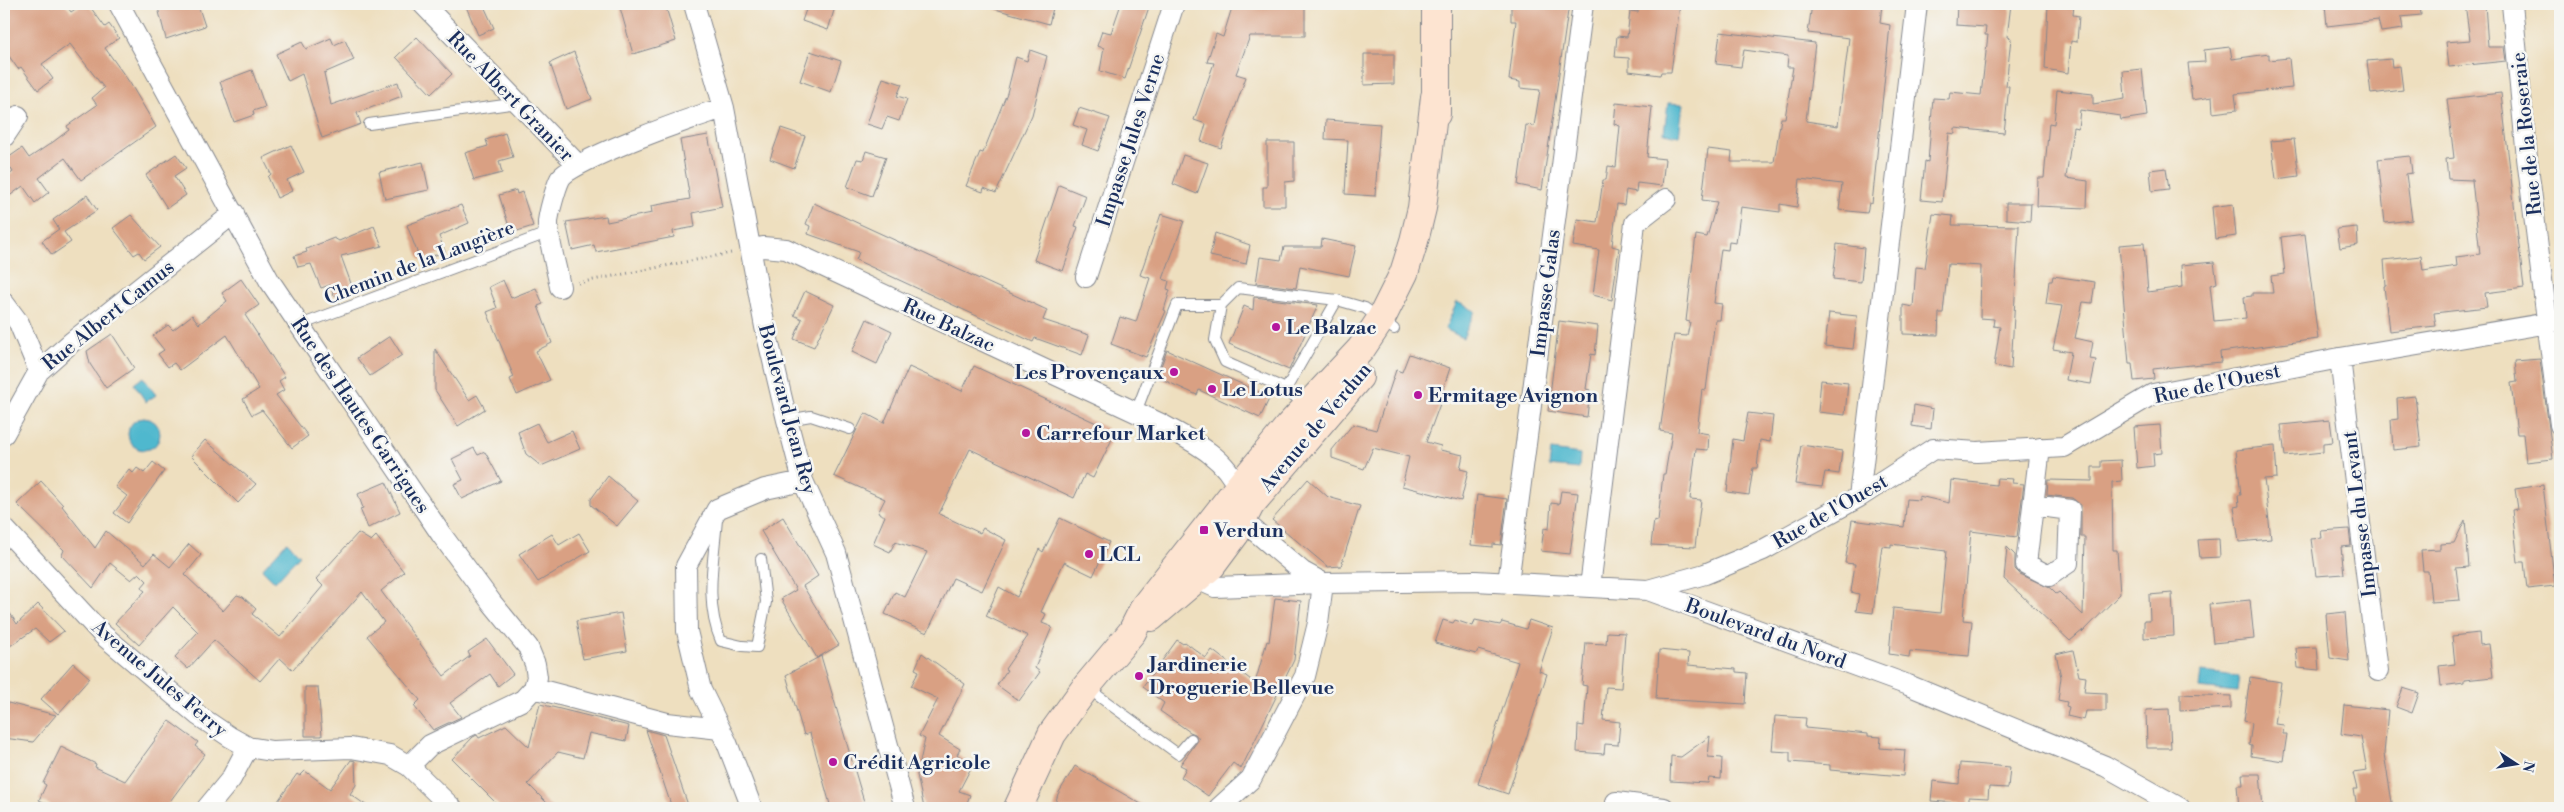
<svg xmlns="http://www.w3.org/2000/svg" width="2564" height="812" font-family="'Libre Bodoni',serif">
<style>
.water{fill:#50b8ce;stroke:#367496}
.building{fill:#d9a083}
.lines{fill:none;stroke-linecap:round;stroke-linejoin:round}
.service-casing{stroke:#84878e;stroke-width:12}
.minor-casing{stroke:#84878e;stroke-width:22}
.secondary-casing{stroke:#84878e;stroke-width:30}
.path{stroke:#84878e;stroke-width:3;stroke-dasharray:1 4;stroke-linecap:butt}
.service{stroke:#fff;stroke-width:10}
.minor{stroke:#fff;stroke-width:20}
.secondary{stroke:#fde4d1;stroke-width:28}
.poi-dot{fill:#b5179e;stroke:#f6f6f2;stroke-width:2}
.labels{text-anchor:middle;stroke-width:5;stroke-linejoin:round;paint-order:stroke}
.street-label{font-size:20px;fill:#1b2f5e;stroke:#f6f6f2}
.poi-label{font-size:20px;font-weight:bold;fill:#1b2f5e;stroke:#f6f6f2;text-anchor:start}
</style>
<rect width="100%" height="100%" fill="#f6f6f2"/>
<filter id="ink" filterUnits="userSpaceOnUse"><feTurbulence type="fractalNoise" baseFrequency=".02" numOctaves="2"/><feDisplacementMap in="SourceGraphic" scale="10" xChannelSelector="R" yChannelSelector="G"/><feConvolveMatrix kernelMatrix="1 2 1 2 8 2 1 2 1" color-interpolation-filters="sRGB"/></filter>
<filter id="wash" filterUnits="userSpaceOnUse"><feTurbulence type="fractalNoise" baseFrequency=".0096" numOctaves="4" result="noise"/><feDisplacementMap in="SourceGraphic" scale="20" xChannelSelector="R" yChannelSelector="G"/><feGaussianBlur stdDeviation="1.12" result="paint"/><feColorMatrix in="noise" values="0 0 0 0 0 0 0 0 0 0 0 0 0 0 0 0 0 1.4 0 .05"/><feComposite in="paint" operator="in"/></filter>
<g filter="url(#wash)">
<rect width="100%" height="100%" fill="#eedfbf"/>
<path class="water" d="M1668,103L1683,104L1679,136L1664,133Z
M1457,302L1475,311L1463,338L1445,329Z
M143,377L156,395L146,402L134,384Z
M128 434a16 16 0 1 1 32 0a16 16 0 1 1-32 0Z
M1551,450L1580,454L1579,469L1549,466Z
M287,542L300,555L275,582L262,569Z
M2201,672L2239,676L2237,692L2199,688Z"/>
<g id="blocks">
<path class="building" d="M4,4H65L71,12L83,4H88L105,27L109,24L119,38L105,48L130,83L156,127L81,180L65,158L39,178L49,192L35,203L23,186L4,200V179L13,172L5,160L22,148L29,158L53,142L69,130L67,126L97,105L92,98L104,88L70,44L42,64L53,79L38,90L21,67L18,69L4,49Z
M157,4H195L196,8H199L205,26L166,39Z
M465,4H483L494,28L478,35Z
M619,4H665L676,41L633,54Z
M808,4H836L828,30L802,21Z
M995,4H1054L1049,24L995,9Z
M1121,4H1150L1125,79L1100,71L1104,48L1097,46L1102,31L1111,33Z
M1233,4H1305V36H1250L1236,74L1246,77L1221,148L1201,141L1206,124L1194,120L1214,63L1207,62L1216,34L1223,37Z
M1511,4H1569L1542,190L1518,185L1526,125L1534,126L1540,90L1520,88V82L1509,80L1516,21H1511Z
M1638,4H1680L1671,72H1661L1660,75L1629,71V58L1615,57L1617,36L1627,37L1630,11L1638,12Z
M1812,4H1882L1880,23L1890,25L1872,204L1869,203L1867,213L1839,210L1842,184L1800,179L1797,207L1780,204V212L1741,207L1736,243L1729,242L1728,250L1721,249L1714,303L1722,304L1720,320H1715L1706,390L1702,389L1697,432L1709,434L1708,450L1696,449L1690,499L1701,500L1695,547L1651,545L1654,520L1658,521L1663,474H1665L1672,433L1660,431L1674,335L1687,336L1690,322L1686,321L1696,235L1707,237L1717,202L1702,200L1708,149L1732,152L1731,162H1774L1781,118H1785L1793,67H1787L1788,56L1744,50L1741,67L1716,64L1720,32L1815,43L1806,121L1838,126L1849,38L1808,33Z
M1957,4H2011L2007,37L2011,38L2006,86H2009L2004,133L1955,128V134L1949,133L1942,202L1921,200L1925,161L1928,162L1933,98L1949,99L1950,92L1981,95L1988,35H1985L1986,27L1956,25Z
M2048,4H2074L2073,15L2079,16L2077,42L2071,41L2068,73L2045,69Z
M2325,4H2420L2421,15L2401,17L2403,29L2381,32L2378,20L2327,26Z
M2465,4H2485L2488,47H2504L2506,61L2449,67L2446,42L2470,40Z
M417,37L452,74L431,94L396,57Z
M331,38L334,45L345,40L354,60L324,73L331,105L398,82L402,96L357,113L361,124L322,138L302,74L288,81L276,54L302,42L306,49Z
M2230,47L2232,59L2269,54V60L2289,58L2292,88L2235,94L2237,110L2213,113L2212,97L2192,100L2188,63L2205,62L2204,50Z
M1030,50L1047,56L1032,115L996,193L984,188L983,192L966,186L980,152L983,153L1007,93L1016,57L1027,61Z
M810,51L841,61L831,92L800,81Z
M574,52L592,99L566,109L550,63Z
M1364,54H1394V84L1364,85Z
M2391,59L2392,67L2400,66L2403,90L2371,94L2367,61Z
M2142,69L2147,116L2121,120L2120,116L2080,110L2078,128L2073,127L2066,178L2088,181L2087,208L2037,206L2038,178H2044L2049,123L2054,124L2057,90L2093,94V104L2125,99L2123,71Z
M252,70L265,107L253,111L254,115L234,122L220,82Z
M883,78L902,84L897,96L907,99L899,121L887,117L882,129L867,124Z
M2501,93L2524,288L2485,293L2487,307L2434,313L2436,326L2389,331L2384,286H2386L2384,260L2421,256L2423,271L2457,266L2456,257L2480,254L2472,180L2448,179L2446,159L2454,158L2447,99Z
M1616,103L1652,107L1647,157L1665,159L1662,186L1637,183L1636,192L1626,190L1624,205L1617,204L1612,246L1619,248L1612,300L1593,295L1599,250L1573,246L1577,219L1597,222L1603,180H1606L1608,166L1616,167L1620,126L1614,124Z
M1079,108L1110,118L1098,151L1082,145L1087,130L1073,125Z
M1326,120L1380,124L1375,196L1345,194L1348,140L1325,139Z
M781,128L805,136L794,168L770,159Z
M505,133L513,157L499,161L502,173L474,180L465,153L488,146L486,140Z
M708,135L722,207L693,213L695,227L673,231L674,237L596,252L594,245L572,250L566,222L606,216L607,222L652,213L651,206L690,199L680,140Z
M2294,139L2299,176L2276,179L2271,141Z
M1267,142H1294V181L1285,182V206H1263V187H1267Z
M291,145L304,172L287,180L292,191L277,198L268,177L271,174L263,158Z
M866,151L886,157L872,196L847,187L857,159L863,160Z
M176,154L186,168L174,176L186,195L167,208L146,175Z
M1183,155L1208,163L1197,194L1173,184Z
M2410,156L2412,173L2406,174L2412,220L2385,223L2378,159Z
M423,162L429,190L385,199L379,172Z
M2166,168L2169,189L2152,191L2150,170Z
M1059,185L1086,196L1075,226L1078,227L1063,271L1034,260Z
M516,190L517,194L522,192L533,226L511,233L499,195Z
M87,195L97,210L64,232L71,242L52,255L42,241L59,229L53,220Z
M814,203L1047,310L1043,320L1089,335L1082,355L1035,338L1033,342L856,260L859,252L808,234L810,226L806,224Z
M2006,203H2031L2030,221L2006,219Z
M2233,204L2236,236L2215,239L2212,207Z
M461,205L469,223L439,236L445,252L420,260L407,225Z
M1161,214L1184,221L1163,279L1169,281L1167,289L1170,290L1164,310L1166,311L1146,357L1111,344L1120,317L1136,322L1150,278L1140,275Z
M1933,214L1953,216L1952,225L2019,226L2011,369L1994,366L2000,327L1993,326L1994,319L1980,318L1981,266L1948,264L1943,313H1939L1938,335L1903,334V305L1913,307L1916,267L1925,268Z
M131,215L160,247L144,259L139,252L134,255L113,228Z
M374,226L382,246L341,256L353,289L334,296L330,285L321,288L311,264L298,267L294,256L307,252L306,249L334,238L339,241Z
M2357,227L2358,245L2340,248L2337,229Z
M1215,233L1250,245L1246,264L1210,256Z
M2305,234L2318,339L2220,352L2221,362L2153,369L2154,379L2134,381L2132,364H2129L2119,245L2144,243L2148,292L2182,287L2181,265L2214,262L2217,283L2210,285L2214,321L2246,318L2244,297L2252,296V293H2273L2271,276L2285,274L2281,237Z
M1322,239L1356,246L1349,276L1300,266L1296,288L1256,283L1260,257L1281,260L1284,247H1321Z
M1837,244L1864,248L1861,282L1833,279Z
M2053,276L2095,282L2092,303L2083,302L2075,338L2093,342L2090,359L2096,360L2091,384L2066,380L2071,352L2053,349L2062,306L2046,304L2049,281H2052Z
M241,279L259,305L245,315L285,377L279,381L284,390L276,395L308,436L292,448L262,410L252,415L243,399L259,389L227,335L180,370L174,363L168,367L158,354L164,350L153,336L168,325L173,330L192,315L199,324L227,301L222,293Z
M503,280L511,298L536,288L543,304L538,306L552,343L536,351L550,380L517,395L510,379L514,377L487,312L497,308L489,287Z
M805,291L834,305L814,347L794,339L802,319L794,315Z
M1254,297L1318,305L1289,370L1229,344L1244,306L1253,310Z
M1829,313L1857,316L1853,349L1825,346Z
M867,319L892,331L877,364L852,352Z
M1559,321L1598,326L1595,355L1591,354L1586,389L1590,390L1587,417L1548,411Z
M112,334L134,368L106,388L90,364L87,351Z
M390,336L402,355L370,376L357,358Z
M435,349L469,400L477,395L485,409L458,426L435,390Z
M1167,350L1270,397L1260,418L1199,390L1197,395L1157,377Z
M1409,354L1450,368L1442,392L1444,393L1426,442L1441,446L1440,450L1463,455L1460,469L1468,471L1461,501L1402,486L1409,457L1373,448L1364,469L1332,458V450L1353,424L1376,430L1396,370L1402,372Z
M2540,359L2553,459L2526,462L2523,434H2517L2511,383L2517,382L2515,361Z
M974,366L1107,428L1106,431L1114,435L1093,478L1085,474L1074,498L970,449L939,514L980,533L983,528L1006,540L982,591L953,578L927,633L885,614L895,592L905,597L927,552L895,542L890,552L873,544L885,516L878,513L885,499L834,476L865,413L884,423L909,367L962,391Z
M1821,380L1848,383L1845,415L1818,412Z
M2415,396L2421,447L2393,450L2391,420L2398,419L2397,398Z
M1914,405L1933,409L1931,429L1912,426Z
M1748,413L1773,416L1770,442L1760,440L1757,468H1753L1749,495L1727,492L1733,439L1743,441Z
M2330,420L2333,442L2323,443V452L2285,456L2281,425Z
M537,423L547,442L572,431L580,449L541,466L526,454L518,432Z
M2160,425L2162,453L2153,454L2154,466L2137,468L2134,427Z
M205,440L256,484L238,503L191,456Z
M1801,445L1842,451L1839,474L1825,472L1822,487L1795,484Z
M2275,446L2277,478L2264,479L2271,539L2239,542L2234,507L2239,506L2238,495H2241L2236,450Z
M474,448L478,455L485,452L501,481L462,499L454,484L463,480L452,459Z
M2121,460L2122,481L2112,482L2113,550H2117L2120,594L2082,633L2083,630L2070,641L2004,579L2007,547L2015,555V569L2020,574L2050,588L2056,594L2059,592L2083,615L2085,537H2081V505L2072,498L2047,495L2048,480L2092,481V467H2101V461Z
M153,462L164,471L127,523L114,513L127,496L115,487L129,469L133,473L137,468L144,473Z
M608,476L638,501L617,526L591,505V499Z
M1997,478L2013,479L2012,483L2024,484L2017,537L1971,531L1963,620L1972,621L1969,656L1910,651L1909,657L1889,654L1893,608L1940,613L1946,551L1891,544V547L1882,546L1873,613L1856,611L1859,594L1851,592L1855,564L1845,563L1852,520L1904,527L1907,499L1919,500V496L1949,503L1951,480L1996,485Z
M1308,479L1328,497L1360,506L1341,566L1328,567L1272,520Z
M41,481L63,505L62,506L95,548L106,531L145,564L154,554L170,567L189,544L201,555L185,575L223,611L237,595L243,597L256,609L252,614L280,637L323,586L316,579L358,533L371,541L376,536L404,572L381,591L444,676L470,656L468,652L487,639L513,674L498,686L490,674L450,703L461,717L433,730L414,706L420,700L367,636L384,622L362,592L293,670L280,658L260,681L214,640L188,669L175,657L198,632L173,607L139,645L115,623L145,591L141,588L147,581L139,573L131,580L110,563L93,588L62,555L64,550L17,504Z
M386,482L400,512L368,528L360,509L363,508L358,494Z
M2543,485L2555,586L2527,589L2524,562H2518L2512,510L2518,509L2515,489Z
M1561,491L1578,493L1570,554L1541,551L1544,528L1549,529L1551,503L1559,504Z
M1477,495L1507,499L1501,545L1493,544V547L1471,545Z
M783,517L818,576L803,586L839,645L817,658L781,599L796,590L761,531Z
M1060,518L1109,542L1093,576L1064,562L1041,612L1046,614L1042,623L1052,627L1035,668L1040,672L1019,701L997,685L1007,670L1005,669L1028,636L986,616L999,587L1017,597L1039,549L1043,552Z
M2465,520L2469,567L2456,568L2460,600L2431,602L2428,571H2423L2421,550L2440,549V544L2454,543Z
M2349,529L2351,546L2341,547L2344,574L2316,576L2311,539L2322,538L2321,531Z
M579,533L590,551L538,582L519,554L552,534L559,545Z
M2219,539L2220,557L2200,558L2198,540Z
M2172,593L2174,636L2144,638V621H2150L2149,595Z
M1275,598L1301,601L1294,660L1241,769L1233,763L1208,796L1181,777L1186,768L1180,765L1199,739L1195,734L1190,732L1160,711L1164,703L1143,687L1177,640L1183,644L1185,642L1206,658L1212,650L1255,683L1267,641L1269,642Z
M2250,600L2254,639L2213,643L2209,604Z
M4,604L17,624L38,604L64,631L49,642L35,629L4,650Z
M2345,612L2349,661L2330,658L2326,614Z
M621,613L627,651L583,659L576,621Z
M1443,620L1453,623L1455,620L1473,626L1475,620L1500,625L1502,622L1526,629L1529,620L1553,628L1539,671L1547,674L1508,794L1478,784L1518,662L1478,650L1476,654L1435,643Z
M1607,632L1625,633L1621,688L1606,687L1603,720L1620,722L1618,745L1605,744L1604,754L1577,752L1578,725L1584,726L1587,686L1582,685L1586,643L1606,644Z
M2479,633L2480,645L2489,644L2493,677L2464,680V683L2441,686L2439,666L2455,664L2452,636Z
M2317,647L2319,670L2298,668L2296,648Z
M1659,650L1689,653L1688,665L1736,669V672L1747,673L1745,704L1656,699Z
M2073,650L2079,676L2086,677L2084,692L2106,693V711H2086L2084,720L2067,716L2069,707L2066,706L2067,702L2058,700L2061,677L2056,654Z
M922,653L965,684L939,736L960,749L957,755L973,764L959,791L970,795L965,808H924L917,775L925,739L919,736L938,699L911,686L919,671L915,669Z
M821,656L862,795L866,808H831L810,733L804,735L786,675Z
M73,663L90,678L58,714L41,699Z
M2250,677L2281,682L2275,724L2284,725L2283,734H2287L2283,761L2251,756L2252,746L2249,745L2252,723L2244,721Z
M305,687H318L322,736H305Z
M2403,688L2419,693L2412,713L2396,707Z
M2180,694L2231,696V708L2180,711Z
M4,702L56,715L33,742L4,738Z
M540,704L629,726L626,741L589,733L583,758L558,752L528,784L552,808H501L452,759L473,737L477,735L479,738L506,725L529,747Z
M2344,705L2388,710L2384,754L2393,808H2357L2354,789H2357L2353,773L2367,771L2361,737L2341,734Z
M2169,709L2171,748H2147L2146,710Z
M1775,716L1806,718L1805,728L1868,734V736L1881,737L1880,748L1905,750L1903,776L1830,770V765L1790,762V752L1772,751Z
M169,721L198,742L195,746L205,754L165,808H56L39,800L46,785L43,783L61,747L96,764L95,767L125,781Z
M646,730L664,735L689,808H672Z
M1710,736L1708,757L1722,758L1721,779L1709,778L1708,783L1670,781L1671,756L1681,757Z
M351,760L355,761L356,785L350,794L370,808H273L297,774L300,776L305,771L330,789Z
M1960,763L2010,767L2008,788L1989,787L1988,798L1969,797V804L1931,801L1933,781L1959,784Z
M1075,766L1148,808H1054L1058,794Z
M2242,774H2260L2263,808H2239L2237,785H2243Z"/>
</g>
</g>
<g filter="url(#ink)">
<use href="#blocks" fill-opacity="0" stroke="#84878e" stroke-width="1"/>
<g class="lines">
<g class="service-casing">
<path id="service" d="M369,124L518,103
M1337,300L1365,308L1394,329
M300,325L550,232
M1286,389L1337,300L1238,288L1221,305L1215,340L1225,362L1286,389L1306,406
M1136,412L1177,305H1221
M787,420L811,416L850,429
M717,519C714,560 704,602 721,641L742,646L757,647L766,602L761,559
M1086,687L1178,754L1191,739"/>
</g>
<g class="minor-casing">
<path id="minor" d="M119,4L269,280L441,534L492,603L528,647L535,664L537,677L534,688L523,700L430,745L409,766
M423,4L578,165
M694,4L724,108L765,327L787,420L803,481L836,553L905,808
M2512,4L2527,158L2560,425
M4,137L18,116
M751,249L763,247L786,249L1159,423C1188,439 1226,456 1238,489C1243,502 1241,514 1249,526L1303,572L1323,583
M1086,277L1174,4
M560,287C557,269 548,240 548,223C548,215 556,187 560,179C570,160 699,115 724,108
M4,303L19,323L39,371
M2340,358L2378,671
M4,434L39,371L73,341L234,213
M1859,497L1917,4
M2033,505L2070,510L2068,563L2049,576L2026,564L2040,448
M4,528L103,635L199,716L230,737L248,747L272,751L351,748L390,755L409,766L452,808
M1193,566L1206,583L1215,587L1323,583L1475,581L1648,590L1908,685L2105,766L2180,808
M1508,583L1583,4
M1590,587L1635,223L1666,199
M1648,590L1705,574L1763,550L1859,497L1933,449L1977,452L2064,447L2153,394L2340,358L2560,321
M534,688L667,723L720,729
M1616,802L1664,808
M207,808L231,779L248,747
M752,808L727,743L701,690L687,631L686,566L717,509L765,489L803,481
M1219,808L1251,779L1305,676L1318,623L1323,583"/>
</g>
<g class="secondary-casing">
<path id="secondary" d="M1436,114V4
M1151,617L1212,565L1235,534L1250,505L1359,377
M1018,808L1052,734L1086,687L1132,632L1145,606L1238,488L1289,426L1361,349L1381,319L1404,273L1414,241L1422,208L1435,97"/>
</g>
<path class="path" d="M578,283L731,253"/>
<use href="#service" class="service"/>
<use href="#minor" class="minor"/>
<use href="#secondary" class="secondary"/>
</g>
</g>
<g class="poi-dot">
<circle cx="1276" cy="327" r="5"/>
<circle cx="1174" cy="372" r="5"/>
<circle cx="1212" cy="389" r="5"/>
<circle cx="1418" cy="395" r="5"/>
<circle cx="1026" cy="433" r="5"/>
<rect x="1199" y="525" width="10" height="10" rx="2.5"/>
<circle cx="1089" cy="554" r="5"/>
<circle cx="1139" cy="676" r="5"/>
<circle cx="833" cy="762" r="5"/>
</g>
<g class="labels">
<g class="street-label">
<text transform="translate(511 96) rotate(46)" y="7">Rue Albert Granier</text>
<text transform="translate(2526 134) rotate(-96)" y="7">Rue de la Roseraie</text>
<text transform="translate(1130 140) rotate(-72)" y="7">Impasse Jules Verne</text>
<text transform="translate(419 262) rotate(-21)" y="7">Chemin de la Laugière</text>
<text transform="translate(1545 293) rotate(-83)" y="7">Impasse Galas</text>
<text transform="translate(108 315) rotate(-39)" y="7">Rue Albert Camus</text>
<text transform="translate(949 325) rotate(25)" y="7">Rue Balzac</text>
<text transform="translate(2217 383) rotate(-12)" y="7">Rue de l'Ouest</text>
<text transform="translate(788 409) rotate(75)" y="7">Boulevard Jean Rey</text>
<text transform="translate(361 415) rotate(56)" y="7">Rue des Hautes Garrigues</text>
<text transform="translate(1315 427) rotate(-50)" y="7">Avenue de Verdun</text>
<text transform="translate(1830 511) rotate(-30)" y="7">Rue de l'Ouest</text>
<text transform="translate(2359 514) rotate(-97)" y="7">Impasse du Levant</text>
<text transform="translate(1766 633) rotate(20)" y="7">Boulevard du Nord</text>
<text transform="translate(160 678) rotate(40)" y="7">Avenue Jules Ferry</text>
</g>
<g class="poi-label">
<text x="1286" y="334">Le Balzac</text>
<text x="1164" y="379" text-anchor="end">Les Provençaux</text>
<text x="1222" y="396">Le Lotus</text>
<text x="1428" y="402">Ermitage Avignon</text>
<text x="1036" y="440">Carrefour Market</text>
<text x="1214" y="537">Verdun</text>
<text x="1099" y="561">LCL</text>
<text x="1149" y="671">Jardinerie<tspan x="1149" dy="23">Droguerie Bellevue</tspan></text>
<text x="843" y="769">Crédit Agricole</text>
</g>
</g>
<rect width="2564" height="812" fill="none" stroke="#f6f6f2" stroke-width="20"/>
<g transform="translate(2516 764) rotate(102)" stroke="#f6f6f2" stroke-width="4" paint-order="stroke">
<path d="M0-4L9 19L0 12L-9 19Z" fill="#1b2f5e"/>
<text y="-8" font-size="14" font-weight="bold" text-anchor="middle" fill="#1b2f5e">N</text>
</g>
</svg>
